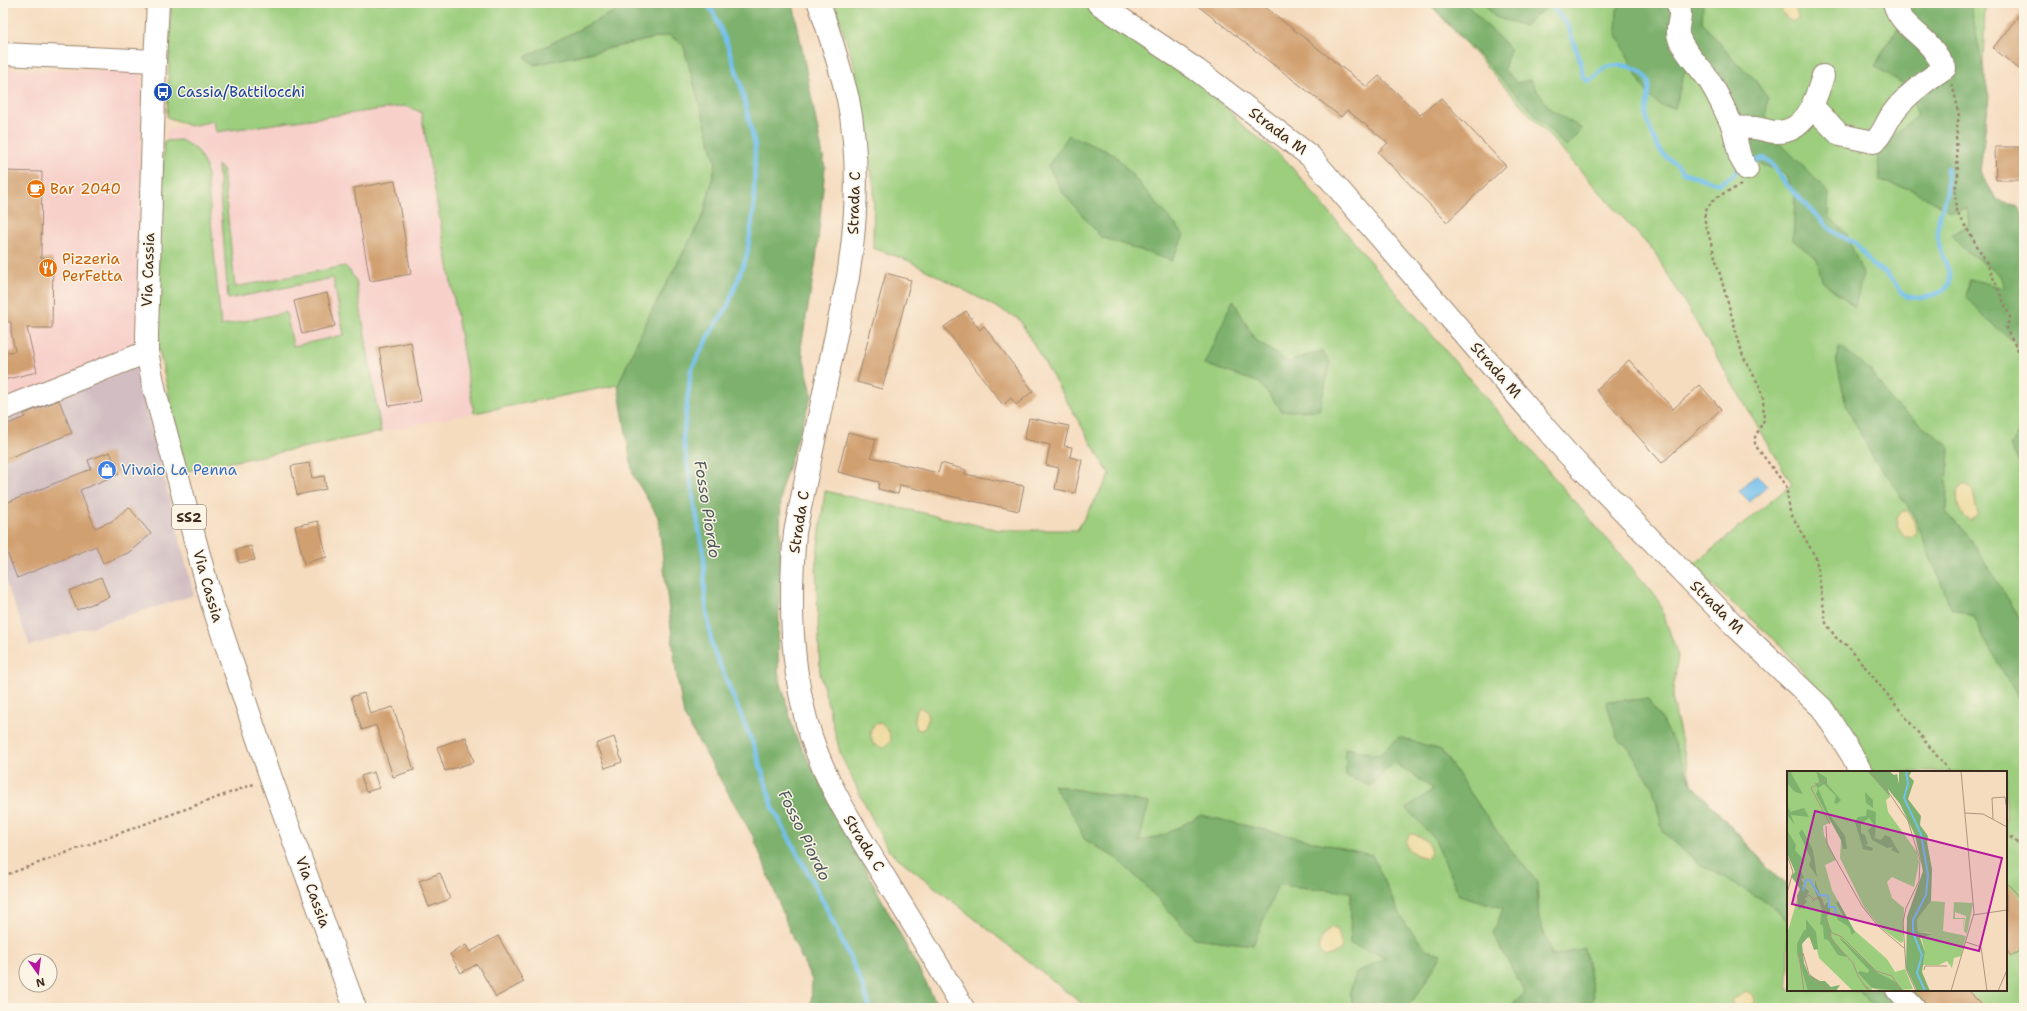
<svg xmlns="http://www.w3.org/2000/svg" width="2027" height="1011" font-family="'Shantell Sans',sans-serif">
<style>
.built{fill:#f7d0ca}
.industrial{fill:#d2bec2}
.green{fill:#9cce7e;stroke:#6c7c4e}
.forest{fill:#7db16d;stroke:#5c6e46}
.sand{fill:#eeda9e;stroke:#94825e}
.water{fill:#73c0ed;stroke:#577586}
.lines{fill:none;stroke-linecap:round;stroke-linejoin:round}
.stream{stroke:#73c0ed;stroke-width:4.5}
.building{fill:#d1a071}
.minor-casing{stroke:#98836e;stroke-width:24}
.major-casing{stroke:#98836e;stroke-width:24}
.path{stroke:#98836e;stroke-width:2.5;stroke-dasharray:3 3;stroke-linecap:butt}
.minor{stroke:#fff;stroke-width:22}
.major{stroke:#fff;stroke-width:22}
.labels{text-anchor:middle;stroke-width:3;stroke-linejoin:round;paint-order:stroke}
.shield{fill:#fcf5e5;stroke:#75675a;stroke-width:1}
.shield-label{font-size:14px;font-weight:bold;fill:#3b2a1e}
.transit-label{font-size:15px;fill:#164399;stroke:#fcf5e5;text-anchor:start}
.street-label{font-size:15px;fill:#3b2a1e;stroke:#fcf5e5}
.food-label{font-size:15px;fill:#c56008;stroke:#fcf5e5;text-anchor:start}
.shop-label{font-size:15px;fill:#366cbe;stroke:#fcf5e5;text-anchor:start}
.water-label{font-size:16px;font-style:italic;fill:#4c575c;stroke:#fcf5e5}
.inset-river{fill:none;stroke:#73c0ed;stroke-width:2}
.inset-road{fill:none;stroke:#ab957f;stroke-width:1}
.view{fill:#b5179e;fill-opacity:0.15;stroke:#b5179e;stroke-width:2}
.inset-edge{fill:none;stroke:#3b2a1e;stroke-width:2}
</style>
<rect width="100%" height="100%" fill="#fcf5e5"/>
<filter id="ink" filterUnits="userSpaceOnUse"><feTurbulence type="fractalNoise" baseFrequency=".025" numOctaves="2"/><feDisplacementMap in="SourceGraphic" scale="8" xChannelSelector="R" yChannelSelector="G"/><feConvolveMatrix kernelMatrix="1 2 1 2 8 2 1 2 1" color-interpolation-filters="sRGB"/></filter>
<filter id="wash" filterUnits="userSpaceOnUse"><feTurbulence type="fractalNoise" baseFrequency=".012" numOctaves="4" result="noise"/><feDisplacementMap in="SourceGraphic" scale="16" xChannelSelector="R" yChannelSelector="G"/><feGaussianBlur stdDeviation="0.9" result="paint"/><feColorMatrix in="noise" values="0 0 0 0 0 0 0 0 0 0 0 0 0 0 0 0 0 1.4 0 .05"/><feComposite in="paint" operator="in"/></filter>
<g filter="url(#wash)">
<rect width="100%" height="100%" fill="#f5dcbf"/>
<path class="built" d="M3,69L142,72L137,348L3,401Z
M422,78L474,413L186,471L158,346L166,130Z"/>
<path class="industrial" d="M136,368L194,595L30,646L3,575V420Z"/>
<path class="green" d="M171,3H631L525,57L534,65L669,35L683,44L716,162L704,214L648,318L618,385L474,413L421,112L405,106L216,132L214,121L190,126L167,117Z
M834,3H1087L1156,30L1242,125L1284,158L1403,301L1658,599L1678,656L1672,697L1691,783L1788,889V990H2006V772H1871L1830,703L1775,640L1691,567L1792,484L1655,253L1429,3H1985L1980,172L2024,246V1008H1087L888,850L841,756L820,673L816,563L825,491L999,530H1077L1110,475L1019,319L907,260L873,248L874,188L854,65Z
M181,140L197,150L206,167L221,326L286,312L293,346L344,335L333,278L228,299L218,165L223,170L235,287L345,266L349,270L356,281L381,432L186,471L158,346L156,308L164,141Z"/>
<path class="forest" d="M631,3H793L825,167L816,260L801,347L812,394L781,489L778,672L795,735L939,1008H811L812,980L794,942L754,838L684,716L676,671L658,517L633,475L618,385L648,318L704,214L716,163L683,44L669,35L534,65L525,57Z
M1429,3H1465L1510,49L1504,69L1517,83L1530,80L1550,109L1582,129L1566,147Z
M1484,3H1543L1546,8L1524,26L1495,17Z
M1621,3H1703L1702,22L1736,63L1753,77L1768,99L1766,114L1772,139L1786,149L1829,193L1828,216L1846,233L1863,274L1855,307L1822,281L1817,259L1793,240L1795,196L1785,174L1757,162L1744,153L1695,64L1684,74L1675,108L1661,106L1649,96L1638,78L1616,32L1617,10Z
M1917,3H1970L1989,97L1980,172L1996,199L2017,206L2024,215V350L1984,317L1966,296L1970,279L2005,288L1999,274L1965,250L1951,235L1969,225L1967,208L1952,212L1910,189L1880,181L1877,150L1918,115L1906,86L1875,66L1890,39Z
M1069,135L1114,154L1184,235L1172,261L1101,237L1063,193L1048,166Z
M1233,300L1255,340L1288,362L1321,351L1331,363L1319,410L1282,411L1260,383L1204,364Z
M1840,346L1870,370L1894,404L1949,446L1946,512L1968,536L2024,624V707L1989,648L1974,617L1951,608L1915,518L1887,475L1873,458L1846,405L1836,359Z
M2018,432L2024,439V471L2010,446Z
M1648,699L1669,732L1691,783L1771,871L1788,886V921L1765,901L1700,865L1663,832L1653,788L1629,748L1617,738L1606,701Z
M1399,737L1441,750L1501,837L1537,882L1539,919L1552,956L1584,948L1594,996L1591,1008H1509L1525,993L1493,934L1503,908L1459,895L1434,838L1407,809L1433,789L1394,762L1371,786L1346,776L1345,748L1379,755Z
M1053,785L1149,803L1139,842L1164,835L1201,815L1372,855L1399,912L1407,926L1427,950L1442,954L1416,997L1405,1008H1355L1349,994L1356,973L1386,957L1350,944L1351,892L1278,885L1253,945L1194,938L1146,886L1116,858L1084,839L1077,821Z
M1858,990H1881L1898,1008H1875Z"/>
<path class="sand" d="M1785,3C1794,5 1797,9 1798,18L1793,22L1787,19L1780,8Z
M1963,485L1969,486L1973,492L1978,515L1971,520C1958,519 1956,499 1958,489Z
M1902,511H1907L1914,521L1916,532L1912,537H1904L1899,528L1897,518Z
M919,707L926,711L928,718L925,728L921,730L916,729C914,723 915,712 919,707Z
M881,723L889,732L891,741L883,748L873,744L870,732L875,724Z
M1414,834L1428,842L1431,852L1428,858L1416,855L1408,849L1406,842L1409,835Z
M1331,927L1338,931L1342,947L1339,951L1326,957C1310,951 1324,934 1331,927Z
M1745,992C1751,993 1755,995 1755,1002L1747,1008H1734L1732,1000Z"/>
<path class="water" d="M1756,475L1767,486L1750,502L1739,491Z"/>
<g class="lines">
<path class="stream" d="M707,3L714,14L727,44L740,82L755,146L754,208L747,255L727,308L712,330L691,370L683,439L704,557L705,598L712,646L756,751L773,808L825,905L859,977L870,1008
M1549,3L1568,26L1581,63L1583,78L1588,81C1597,79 1600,67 1610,66C1627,63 1652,70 1649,92C1648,104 1644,109 1648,122C1651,131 1656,147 1662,153C1669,161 1676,160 1682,172L1719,184L1732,176L1740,168
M1750,163L1763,158L1770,162L1785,183L1828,227L1838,235L1855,242L1872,265L1886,273L1903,293L1908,297L1919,298L1931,296L1943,291L1949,285L1950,276L1938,241V231L1939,217L1947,194V168"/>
</g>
<g id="blocks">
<path class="building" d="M1194,3H1260L1367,87L1379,76L1420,115L1441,98L1506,166L1447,222L1378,152L1388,143L1347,110L1341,117Z
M2024,9V73L1993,48Z
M1995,147H2024V180H1996Z
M3,171L42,172L41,258H53L52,328H27L37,372L3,380V353L15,351L11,332V322H3Z
M395,181L411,274L370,281L354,188Z
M886,273L911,280L882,389L857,382Z
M327,293L335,326L302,334L294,301Z
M966,311L980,330L984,326L1033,391L1016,405L1011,398L1003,405L944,327Z
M411,342L421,401L389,406L379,348Z
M1629,360L1673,409L1700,385L1721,409L1662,463L1596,390Z
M59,400L72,433L3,460V426L25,417L24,414Z
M1029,418L1069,426L1064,446L1072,447L1070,457L1082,460L1075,493L1055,489L1059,468L1046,465L1050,445L1024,439Z
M848,432L876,439L871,457L938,473L941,463L966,470L965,474L1024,486L1019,511L900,485L898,494L878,489L879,482L838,472Z
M110,452L119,474L80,490L95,528L112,521L129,507L151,534L128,553L103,563L96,546L17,578L3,542V504L91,469L88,460Z
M309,463L312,478L324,476L326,489L297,495L291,466Z
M318,521L327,557L304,563L295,526Z
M251,546L255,560L239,563L236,550Z
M101,577L109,597L77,610L69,591Z
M364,693L370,714L393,707L414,770L393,777L376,725L362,730L351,697Z
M466,737L474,762L445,771L437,747Z
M614,737L622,762L605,768L596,744Z
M374,772L379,788L366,792L361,776Z
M440,873L450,899L429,907L419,881Z
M2006,882L2024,902V948L2011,956L2006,950Z
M498,936L524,982L496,997L477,964L461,973L450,954L466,945L470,952Z
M1914,990H1967L1985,1008H1926L1923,1000Z"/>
</g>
</g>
<g filter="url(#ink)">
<use href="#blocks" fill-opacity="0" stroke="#98836e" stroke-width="1"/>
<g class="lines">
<g class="minor-casing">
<path id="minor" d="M819,3C830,35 840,67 848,99C860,158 857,219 848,277L795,532C790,590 790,651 803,707C817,772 854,827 888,883C914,925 939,966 963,1008
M1098,3L1197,70L1310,156L1566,452L1732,623L1822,708L1852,755L1861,772
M1677,3C1685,17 1674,26 1679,38C1685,53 1697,64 1706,76C1717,91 1725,111 1733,127C1741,128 1748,127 1755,128C1762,129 1768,131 1774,132C1806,134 1815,101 1823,76
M3,54L155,61
M1812,106L1840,135L1874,142C1884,133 1885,124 1893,113C1903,98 1929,78 1945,68C1940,60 1935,51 1928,44C1916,31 1899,22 1894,3
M1733,127L1740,157L1747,169
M3,409L147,352
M1897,990L1914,1008"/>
</g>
<g class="major-casing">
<path id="major" d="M158,3L155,61L147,335V352L155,392L212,603L271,778L355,1008"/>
</g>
<path class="path" d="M1952,84L1959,112L1956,139L1958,175L1955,190L1956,210L1986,261L2010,317L2006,329L2018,350L2024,379
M1741,185C1724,194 1708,197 1704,218L1743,356L1759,385L1763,398L1764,420L1755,437V445L1786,486L1790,512L1816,558L1826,623L1837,639L1848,646L1950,772
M2006,833L2024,849
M3,876L254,784"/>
<use href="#minor" class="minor"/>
<use href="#major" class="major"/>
</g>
</g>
<defs>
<g id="bus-disc" transform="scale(1)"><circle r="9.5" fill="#1a4fb4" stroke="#fcf5e5"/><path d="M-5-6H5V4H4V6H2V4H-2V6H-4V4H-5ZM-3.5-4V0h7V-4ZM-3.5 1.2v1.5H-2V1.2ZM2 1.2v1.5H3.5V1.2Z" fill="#fff"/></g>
<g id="cafe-disc" transform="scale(1)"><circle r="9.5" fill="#e8710a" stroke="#fcf5e5"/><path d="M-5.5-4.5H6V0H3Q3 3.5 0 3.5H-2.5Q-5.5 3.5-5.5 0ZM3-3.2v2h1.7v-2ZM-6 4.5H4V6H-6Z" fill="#fff"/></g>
<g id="restaurant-disc" transform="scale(1)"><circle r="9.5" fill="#e8710a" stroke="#fcf5e5"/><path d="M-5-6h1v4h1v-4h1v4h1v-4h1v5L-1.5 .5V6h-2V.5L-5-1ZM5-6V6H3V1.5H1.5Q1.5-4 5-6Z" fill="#fff"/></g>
<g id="shop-disc" transform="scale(1)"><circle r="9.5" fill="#3f7fe0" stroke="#fcf5e5"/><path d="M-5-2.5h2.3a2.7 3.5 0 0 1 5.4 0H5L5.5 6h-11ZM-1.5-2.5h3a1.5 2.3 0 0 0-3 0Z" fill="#fff"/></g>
</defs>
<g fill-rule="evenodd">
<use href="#bus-disc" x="163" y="92"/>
<use href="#cafe-disc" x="36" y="189"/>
<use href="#restaurant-disc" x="48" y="268"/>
<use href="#shop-disc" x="107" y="470"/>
</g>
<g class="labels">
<rect class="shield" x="172" y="505" width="34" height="24" rx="3"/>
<g class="shield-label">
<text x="189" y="522">SS2</text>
</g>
<g class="transit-label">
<text x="177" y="97">Cassia/Battilocchi</text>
</g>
<g class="street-label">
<text transform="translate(1278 131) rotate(37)" y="5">Strada M</text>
<text transform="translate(854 203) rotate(-88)" y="5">Strada C</text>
<text transform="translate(148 270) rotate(-88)" y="5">Via Cassia</text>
<text transform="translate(1496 370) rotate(49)" y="5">Strada M</text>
<text transform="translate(799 522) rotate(-81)" y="5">Strada C</text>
<text transform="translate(208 586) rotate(74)" y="5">Via Cassia</text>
<text transform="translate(1717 607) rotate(45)" y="5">Strada M</text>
<text transform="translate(864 843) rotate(58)" y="5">Strada C</text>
<text transform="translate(313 892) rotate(70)" y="5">Via Cassia</text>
</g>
<g class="food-label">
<text x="50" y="194">Bar 2040</text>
<text x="62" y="264">Pizzeria<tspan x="62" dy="17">PerFetta</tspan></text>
</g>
<g class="shop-label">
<text x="121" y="475">Vivaio La Penna</text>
</g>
<g class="water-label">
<text transform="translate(708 509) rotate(81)" y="6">Fosso Piordo</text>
<text transform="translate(805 835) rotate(64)" y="6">Fosso Piordo</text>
</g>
</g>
<g transform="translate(1787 771)">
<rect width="220" height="220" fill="#f5dcbf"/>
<path d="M0,0H80L103,26L99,29L101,41L130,81L132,91L127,116L105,106L100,111L105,127L117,137L116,171L114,172L93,156L77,136L53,87L54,69L44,51L36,55L37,64L49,89L38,94L45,119L67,159L100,188L108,201L118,198L126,218L96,220L85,217L84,220H66L32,187L27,167H15L13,182L25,220H1L0,163L13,119L6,94L0,82ZM144,130L158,131L156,160L179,165L174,185L167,187L165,197L160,190L152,194H136L138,181L134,165L145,162L131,161L130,149ZM167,131L186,132L180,163L177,160L179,145L168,141V147H178L176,160L177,148H166Z" fill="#9cce7e"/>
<path d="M0,0H6L4,2L16,23L8,21L0,12ZM29,0L40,7V13L54,29L50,33L47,32L49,25L37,13L31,17L42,43L58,65L60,78H56L54,69L29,23L31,18L28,12L33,13ZM80,0H102L107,4L110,3L112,13V0H125L122,5L127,10L121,28L134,45L133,54L141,65L140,71L145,98L144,130L130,149L131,161L145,163L133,167L138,181L135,201L143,220H130L119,197L120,146L136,100L128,64L113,33L101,18L103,26ZM78,21L86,29V37L79,32ZM2,36L3,41L17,37L22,46L4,44L8,54L0,44ZM80,38L89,41L88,67L94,69L98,64L103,66L113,83L104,79L106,76L100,77L85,69L81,59L87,54L82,47L74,53V62L78,64L81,73L78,74L86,77L85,80L76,78L68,51L71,46L79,45ZM15,58L26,79L30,106L22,94L24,88L12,62ZM0,59L9,74L8,79L15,87L17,93H13L15,95L13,98L17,107L14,108L17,113L15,115L22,120L18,128L20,131L12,139L10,125L13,118L4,105L8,101L0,82ZM28,109L37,135L40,131L43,135V142L39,146L45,161L43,165L60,186L51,184L41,169L37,168L36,155L33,153L35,139L28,120ZM51,130L68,161L65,164L62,156L51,149L49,144L52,143L58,148L49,132ZM19,148L29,161L31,178L27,179L22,165L15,173L17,192L22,204L33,210H38L44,216L53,214L49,220H21L10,182V173L17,159H19ZM54,167L91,202L109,211L117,220L85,217L71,202L73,200L81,202L82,199L53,168Z" fill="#7db16d"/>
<path class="inset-river" d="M119,0L121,13L117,27L134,63L141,104L139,124L126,149V162L135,184L130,202L138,220M16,120L19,109H23L32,124L41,125L42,136H48L49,145"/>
<path class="inset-road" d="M82,0L96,13L121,50L133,89L132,110L119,137L116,151L119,198L129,220M40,13L36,9L24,17L43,53M178,42L196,43L220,56M206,48L205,27L218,26L219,34M39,55L40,73L75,135L92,156L117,177M0,84L6,101L0,122M25,131L29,127L35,128L45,169L66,192L71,205L80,218H82L77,214M17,138L14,129L22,124L27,129M186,144L220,139M45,162L55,166L89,200L105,205L115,220M179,171L194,176L200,220M16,182L22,203L43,220M16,183L12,184L17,220M137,199L138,195H160M164,220L187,142L174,0M211,220L220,199"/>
<path class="view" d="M28,40L215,87L192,180L5,133Z"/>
<rect width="220" height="220" class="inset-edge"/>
</g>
<rect width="2027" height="1011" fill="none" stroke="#fcf5e5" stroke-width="16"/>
<g transform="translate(38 973) rotate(166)"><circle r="19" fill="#fcf5e5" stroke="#afa495"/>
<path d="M0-3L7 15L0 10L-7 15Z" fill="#b5179e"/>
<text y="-6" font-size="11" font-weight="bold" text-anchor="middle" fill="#3b2a1e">N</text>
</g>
</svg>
